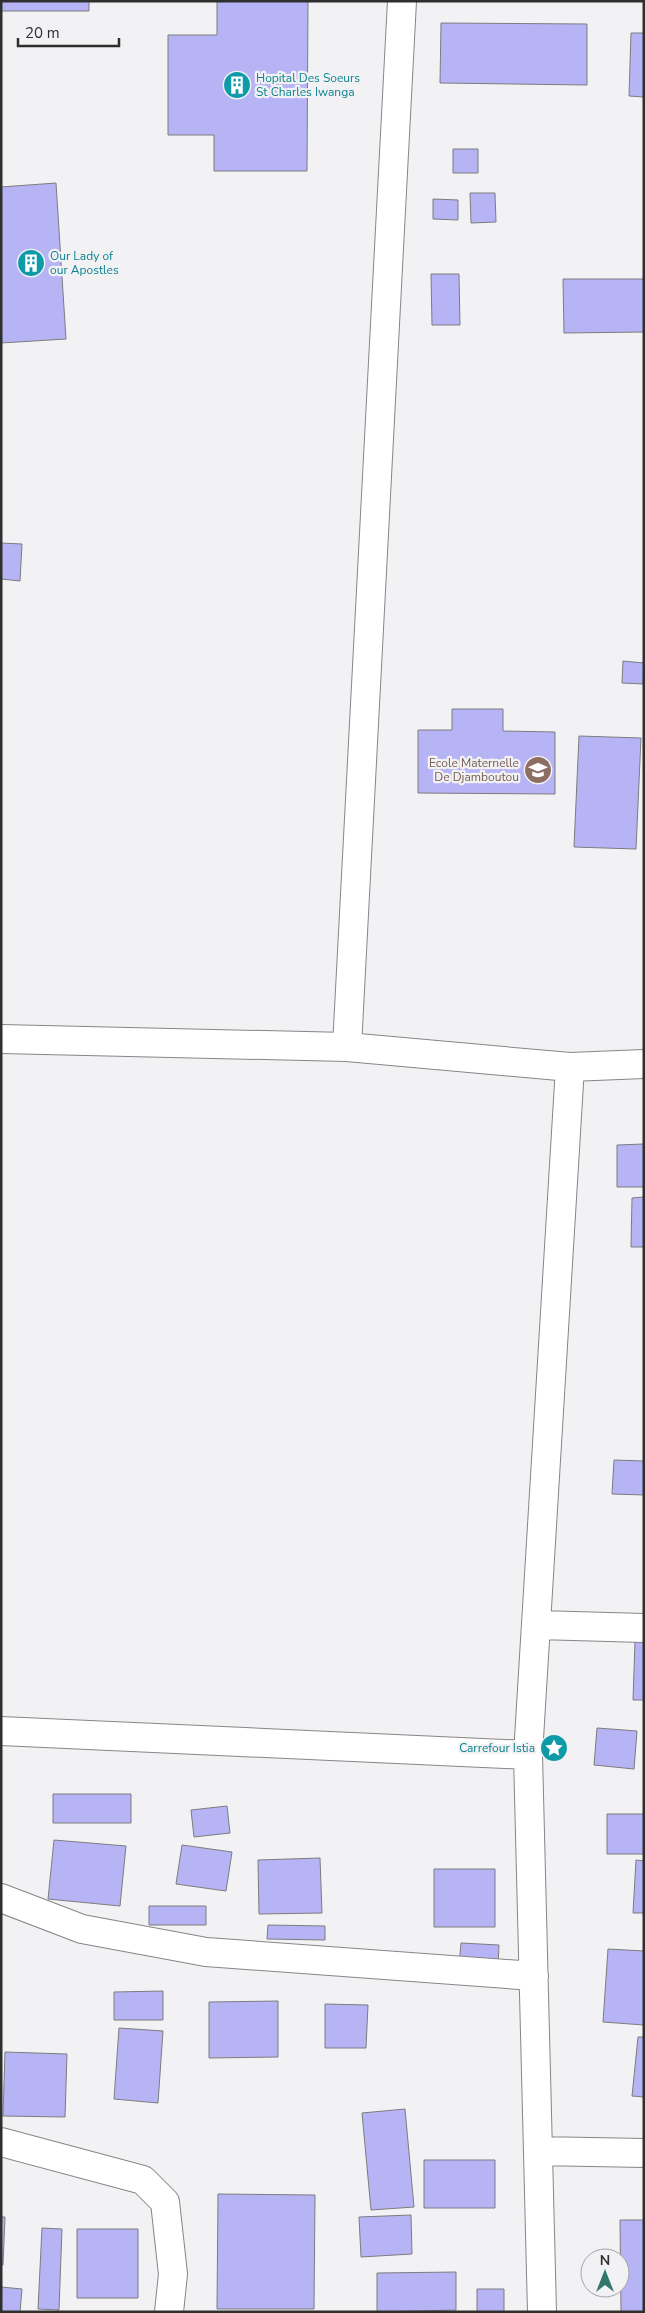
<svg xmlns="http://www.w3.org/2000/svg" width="645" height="2313" font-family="'Nunito Sans',sans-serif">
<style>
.building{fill:#b7b4f6;stroke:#7c7c7e}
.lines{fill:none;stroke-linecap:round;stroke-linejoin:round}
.minor-casing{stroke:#868687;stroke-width:30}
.minor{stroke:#fff;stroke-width:28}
.labels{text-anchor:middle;stroke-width:4.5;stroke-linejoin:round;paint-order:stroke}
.culture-label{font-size:12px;fill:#0d838f;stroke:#f2f2f4;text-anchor:start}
.education-label{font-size:12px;fill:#785e54;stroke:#f2f2f4;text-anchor:end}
</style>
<rect width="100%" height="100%" fill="#f2f2f4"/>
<path class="building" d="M1,1H89V11H1Z
M217,1H308L307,171H214V135H168V35H217Z
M441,23L587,24V85L440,83Z
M631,33H644V97L629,96Z
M453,149H478V173H453Z
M56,183L66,339L1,343V187Z
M470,193H495L496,222L471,223Z
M433,199L458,200V220L433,219Z
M431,274H459L460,325H432Z
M563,279H644V332L564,333Z
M1,543L22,544L20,581L1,579Z
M623,661L644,663L643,684L622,683Z
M452,709H503V731L555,732V794L418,793V730H452Z
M579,736L641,738L636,849L574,847Z
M644,1144V1187H617V1145Z
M644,1197V1247H631L632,1198Z
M614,1460L644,1461V1495L612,1494Z
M635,1641L644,1642V1700H633Z
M597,1728L637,1731L634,1769L594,1765Z
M53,1794H131V1823H53Z
M227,1806L230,1833L194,1837L191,1810Z
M607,1814H644V1854H607Z
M54,1840L126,1846L120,1906L48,1899Z
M182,1845L232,1852L226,1891L176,1884Z
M320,1858L322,1913L259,1914L258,1860Z
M636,1860L644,1861V1913H633Z
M434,1869H495V1927H434Z
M149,1906H206V1925H149Z
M268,1925L325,1926V1940L267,1939Z
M461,1943L499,1945L498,1967L459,1965Z
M608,1949L644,1951V2025L603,2022Z
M163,1991V2020H114V1992Z
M278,2001V2057L209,2058V2002Z
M325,2004L368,2005L366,2048H325Z
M119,2028L163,2031L158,2103L114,2099Z
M638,2037H644V2097L632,2096Z
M5,2052L67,2054L65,2117L3,2116Z
M405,2109L414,2207L371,2210L362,2113Z
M424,2160H495V2208H424Z
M218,2194L315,2195L314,2309H217Z
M411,2215L412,2254L361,2257L359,2217Z
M1,2217H5L3,2265H1Z
M620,2220H644V2312H621Z
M42,2228L62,2229L59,2310L38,2309Z
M77,2229H138V2298H77Z
M456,2272V2310L377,2312V2273Z
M1,2287L22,2289L20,2312H1Z
M477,2289H504V2312H477Z"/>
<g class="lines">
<g class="minor-casing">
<path id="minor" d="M1,1039L347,1047L570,1067L644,1064
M347,1047L402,1
M538,1625L644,1628
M1,1731L528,1755
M1,1898L82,1929L206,1952L534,1976
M1,2142L143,2180L165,2202L173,2274L169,2312
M538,2151L644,2153
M542,2312L528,1755L570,1067"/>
</g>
<use href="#minor" class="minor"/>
</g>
<defs>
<g id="building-disc" transform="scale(1.4375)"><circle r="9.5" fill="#0f9aa8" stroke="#f2f2f4"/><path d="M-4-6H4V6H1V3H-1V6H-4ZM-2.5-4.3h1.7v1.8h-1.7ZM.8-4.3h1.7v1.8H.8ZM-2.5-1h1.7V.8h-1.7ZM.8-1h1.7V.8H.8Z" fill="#fff"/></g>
<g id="school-disc" transform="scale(1.4375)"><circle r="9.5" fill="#8d6e63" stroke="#f2f2f4"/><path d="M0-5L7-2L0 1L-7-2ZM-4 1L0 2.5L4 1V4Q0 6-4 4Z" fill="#fff"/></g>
<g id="sight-disc" transform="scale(1.4375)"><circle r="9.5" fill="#0f9aa8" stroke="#f2f2f4"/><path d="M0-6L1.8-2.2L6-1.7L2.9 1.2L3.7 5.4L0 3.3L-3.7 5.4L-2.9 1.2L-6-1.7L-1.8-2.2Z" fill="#fff"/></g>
</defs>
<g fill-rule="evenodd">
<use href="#building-disc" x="237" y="85"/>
<use href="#building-disc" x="31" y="263"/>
<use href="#school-disc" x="538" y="770"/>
<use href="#sight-disc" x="554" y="1748"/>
</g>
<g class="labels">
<g class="culture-label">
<text x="256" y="82">Hopital Des Soeurs<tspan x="256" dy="14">St Charles Iwanga</tspan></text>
<text x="50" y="260">Our Lady of<tspan x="50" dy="14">our Apostles</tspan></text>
<text x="535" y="1752" text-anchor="end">Carrefour Istia</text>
</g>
<g class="education-label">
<text x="519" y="767">Ecole Maternelle<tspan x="519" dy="14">De Djamboutou</tspan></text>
</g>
</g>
<rect width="645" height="2313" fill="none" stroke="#2f2f2f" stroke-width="5"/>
<g transform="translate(605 2273)"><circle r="24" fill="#f2f2f4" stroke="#a4a4a5"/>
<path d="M0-4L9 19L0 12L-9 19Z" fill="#31776c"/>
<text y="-8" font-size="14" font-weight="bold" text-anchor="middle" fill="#2f2f2f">N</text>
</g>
<path d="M18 38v8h101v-8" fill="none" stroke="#2f2f2f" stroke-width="2.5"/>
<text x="25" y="38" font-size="15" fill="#2f2f2f" stroke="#f2f2f4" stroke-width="4" paint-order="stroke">20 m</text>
</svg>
